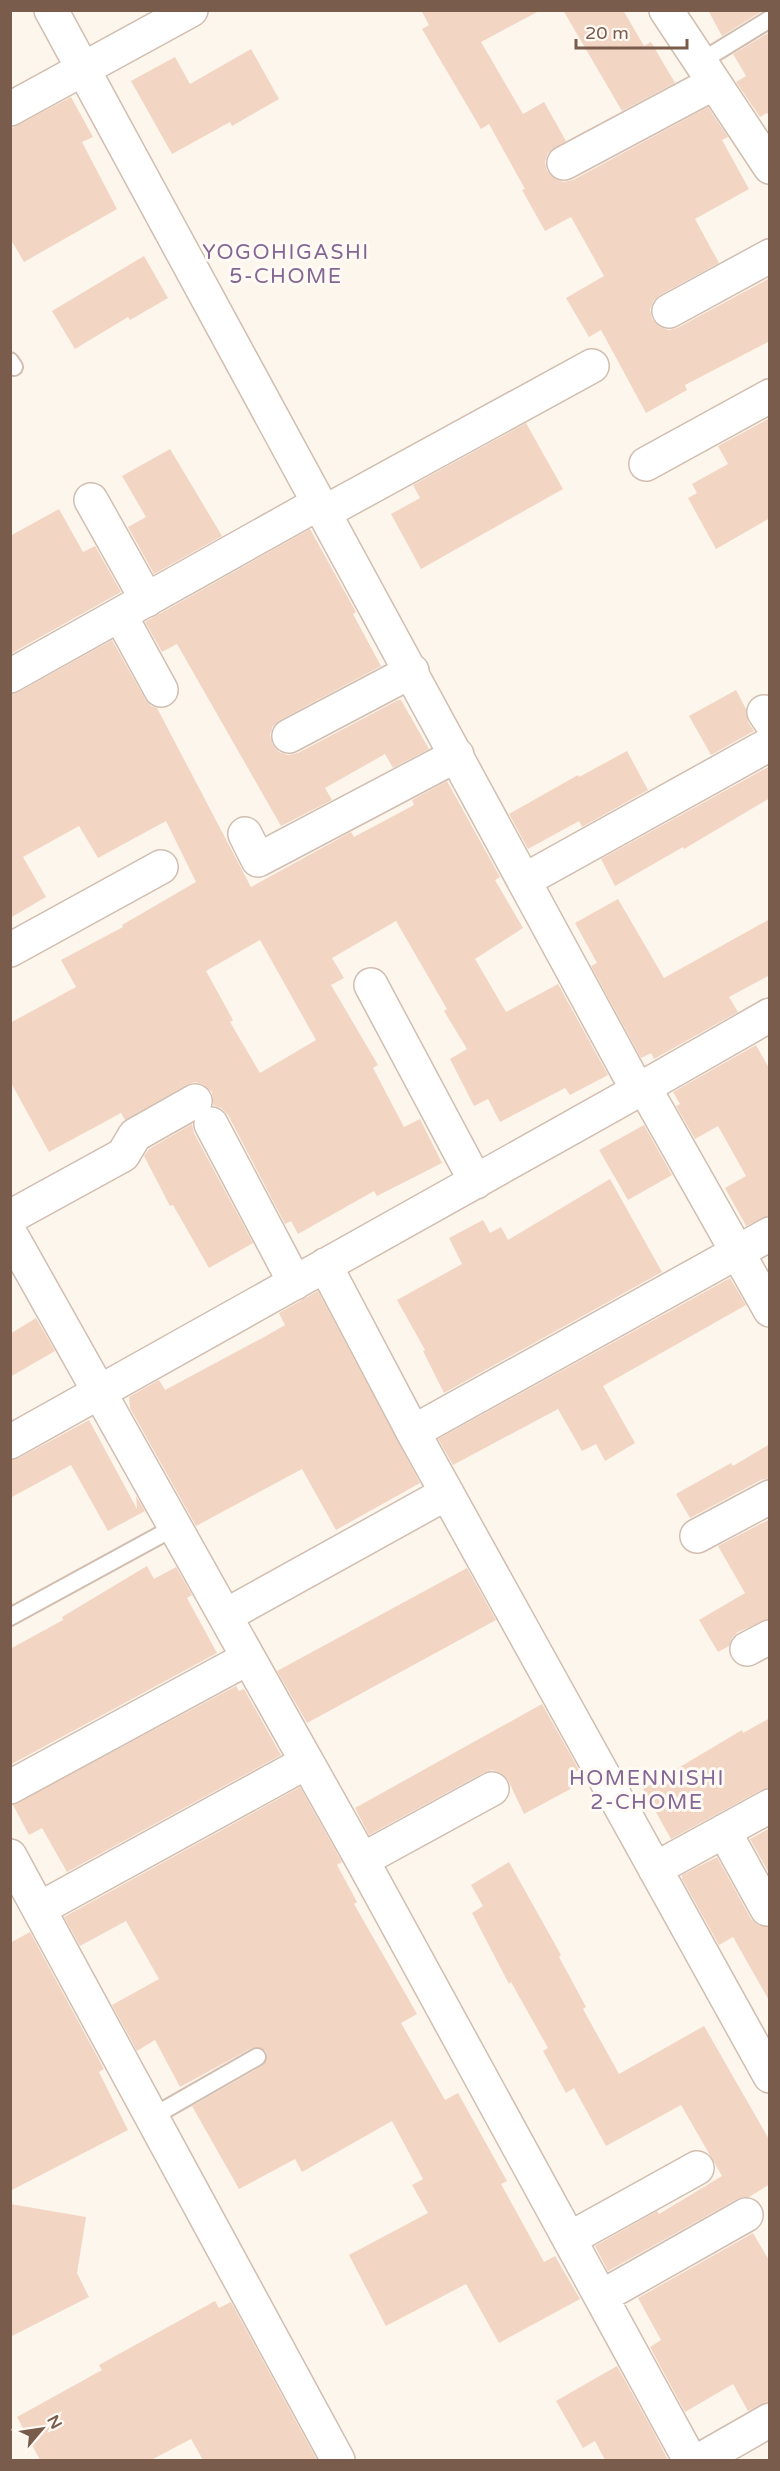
<svg xmlns="http://www.w3.org/2000/svg" width="780" height="2471" font-family="'Varela Round',sans-serif">
<style>
.building{fill:#f3d5c3;fill-rule:evenodd}
.lines{fill:none;stroke-linecap:round;stroke-linejoin:round}
.service-casing{stroke:#d1beb0;stroke-width:20}
.minor-casing{stroke:#d1beb0;stroke-width:36}
.service{stroke:#fff;stroke-width:16}
.minor{stroke:#fff;stroke-width:33}
.labels{text-anchor:middle;stroke-width:6;stroke-linejoin:round;paint-order:stroke}
.neighbourhood-label{font-size:21px;letter-spacing:1.5px;fill:#846695;stroke:#fffaf3}
</style>
<rect width="100%" height="100%" fill="#fdf6ec"/>
<path class="building" d="M421,10H541L481,42L523,114L544,102L566,141L548,153L545,162L547,171L555,179L564,182L573,180L708,107L728,137L722,140L749,189L695,219L719,263L660,295L653,301L650,310L652,319L660,327L669,330L677,328L770,278V341L685,385L687,390L646,413L601,330L589,337L566,298L604,276L571,217L545,231L522,190L525,189L489,124L481,129L422,29L429,25Z
M563,10H623L644,46L651,42L675,83L622,111Z
M708,10H764L722,36Z
M770,32V116L767,113L760,117L736,82L746,76L733,54Z
M251,49L279,99L232,126L230,122L172,154L131,81L175,57L190,84Z
M71,97L93,137L82,142L117,209L24,262L10,238V129Z
M144,256L168,298L130,320L128,317L75,349L52,311Z
M770,418V518L716,549L688,498L697,493L692,484L728,464L718,446Z
M526,423L563,489L421,569L391,514L420,498L413,485Z
M170,449L222,536L154,574L128,527L146,517L122,476Z
M59,509L83,552L95,546L121,592L10,654V536Z
M310,529L356,612L353,614L381,666L280,720L273,726L270,735L273,745L279,752L288,755L298,753L398,700H401L429,749L393,768L385,754L325,788L332,800L281,826L177,644L162,652L145,622Z
M112,640L145,699L151,706L157,708L251,887L351,832L354,837L414,805L412,800L447,781L495,868L500,877L495,880L523,928L475,959L506,1012L558,984L608,1075L570,1095L565,1088L500,1122L488,1099L474,1106L450,1059L467,1049L444,1011L447,1009L396,921L332,958L344,978L331,985L378,1065L373,1068L404,1127L420,1119L442,1163L377,1196L374,1191L298,1234L291,1221L285,1224L228,1115L221,1108L213,1105L212,1092L204,1085L195,1082L186,1085L125,1120L121,1113L49,1152L10,1081V1023L76,987L61,960L123,927L122,925L196,882L166,821L98,858L79,826L23,857L46,897L10,918V695L19,692ZM260,940L316,1040L260,1073L230,1022L233,1020L206,971Z
M736,690L746,709L748,722L754,731L711,755L689,716Z
M627,751L648,790L582,827L579,821L528,849L509,814L578,775L579,777Z
M770,766V798L684,849L683,847L615,886L601,859Z
M618,899L664,978L770,919V975L729,997L738,1012L654,1059L651,1053L641,1058L591,966L597,963L575,923Z
M756,1045L770,1070V1215L746,1226L725,1188L746,1176L718,1126L695,1139L676,1106L680,1104L673,1092Z
M192,1124L194,1133L253,1243L209,1268L173,1205L170,1206L144,1156L149,1149Z
M644,1125L672,1175L628,1200L599,1150Z
M610,1179L662,1272L444,1393L423,1351L425,1350L397,1300L462,1264L449,1238L483,1220L490,1233L501,1227L508,1240Z
M730,1278L746,1305L603,1386L635,1443L605,1461L596,1444L582,1451L558,1409L453,1465L438,1439Z
M318,1291L420,1483L336,1530L302,1469L196,1526L130,1408L129,1397L159,1380L165,1390L266,1336L285,1325L279,1313Z
M36,1318L55,1351L10,1377V1334Z
M89,1420L137,1509L136,1496L145,1511L108,1531L71,1465L10,1498V1461L19,1458Z
M770,1444V1478L761,1480L690,1518L676,1494L731,1463L733,1466Z
M770,1519V1618L738,1632L732,1638L729,1646L718,1652L699,1620L745,1593L718,1546Z
M147,1566L154,1579L176,1567L192,1595L187,1598L217,1653L10,1765V1649L63,1620L62,1617Z
M467,1568L496,1620L307,1723L277,1671Z
M236,1686L239,1691L244,1689L281,1755L67,1872L42,1828L29,1835L13,1805Z
M542,1704L579,1770L568,1775L574,1787L524,1814L508,1780L501,1773L492,1770L483,1773L369,1835L355,1808Z
M770,1718V1787L761,1790L671,1839L643,1789L742,1730L743,1733Z
M300,1787L342,1862L337,1865L357,1902L354,1904L417,2014L401,2023L445,2100L458,2093L507,2181L501,2184L544,2262L555,2256L580,2299L499,2343L466,2284L386,2326L349,2255L428,2213L412,2185L423,2179L392,2121L302,2172L295,2159L239,2189L192,2106L262,2066L267,2058L266,2051L258,2047L252,2048L180,2087L155,2040L137,2051L112,2005L159,1979L126,1921L80,1946L64,1917Z
M770,1828V1875L750,1839Z
M717,1857L751,1919L758,1925L770,1927V2002L733,1937L719,1945L682,1879V1875Z
M509,1862L561,1955L559,1957L586,2007L583,2009L619,2074L704,2026L770,2141V2184L749,2197L737,2199L608,2271L595,2246L657,2211L659,2214L722,2176L681,2105L606,2146L574,2088L566,2093L543,2051L548,2048L511,1982L509,1984L472,1913L483,1906L471,1885Z
M30,1932L104,2069L99,2072L128,2130L10,2191V1943Z
M10,2204L86,2217L77,2273L89,2297L10,2337Z
M753,2233L770,2262V2401L748,2411L733,2384L685,2412L650,2347L661,2340L638,2298Z
M215,2301L219,2308L231,2302L317,2460H203L191,2439L151,2460H40L17,2417L102,2370L99,2365Z
M617,2366L653,2431L668,2460H605L595,2441L583,2448L556,2401Z"/>
<g class="lines">
<g class="service-casing">
<path id="service" d="M700,62L770,19
M10,361L14,367
M10,1617L175,1527
M152,2117L257,2057"/>
</g>
<g class="minor-casing">
<path id="minor" d="M51,10L638,1091
M666,10L770,167
M10,109L191,10
M564,163L714,83
M669,311L770,256
M646,464L770,396
M91,500L147,600
M325,512L592,366
M120,615L161,690
M10,676L319,503
M764,712L770,721
M289,736L412,671
M245,834L258,860L457,755
M525,880L770,744
M10,950L161,867
M371,985L476,1182
M644,1087L770,1310
M211,1124L295,1283
M10,1217L123,1155L135,1135L195,1101
M10,1233L362,1860L690,2460
M325,1265L413,1432L770,2076
M413,1432L770,1234
M10,1442L644,1087L770,1015
M697,1536L770,1497
M225,1616L447,1493
M747,1649L770,1637
M10,1787L248,1658
M724,1831L767,1909
M10,1856L338,2460
M362,1860L492,1789
M655,1869L770,1806
M39,1909L307,1762
M569,2239L697,2168
M601,2297L746,2215
M700,2460L770,2420"/>
</g>
<use href="#service" class="service"/>
<use href="#minor" class="minor"/>
</g>
<g class="labels">
<g class="neighbourhood-label">
<text x="286" y="259">YOGOHIGASHI<tspan x="286" dy="24">5-CHOME</tspan></text>
<text x="647" y="1785">HOMENNISHI<tspan x="647" dy="24">2-CHOME</tspan></text>
</g>
</g>
<rect width="780" height="2471" fill="none" stroke="#7a5c4d" stroke-width="24"/>
<g transform="translate(42 2429) rotate(61)" stroke="#fffaf3" stroke-width="4.5" paint-order="stroke">
<path d="M0-4.5L10 22L0 15L-10 22Z" fill="#7a5c4d"/>
<text y="-9" font-size="16" font-weight="bold" text-anchor="middle" fill="#7a5c4d">N</text>
</g>
<path d="M576 39v9h111v-9" fill="none" stroke="#7a5c4d" stroke-width="3"/>
<text x="585" y="39" font-size="18" fill="#7a5c4d" stroke="#fffaf3" stroke-width="4.5" paint-order="stroke">20 m</text>
</svg>
